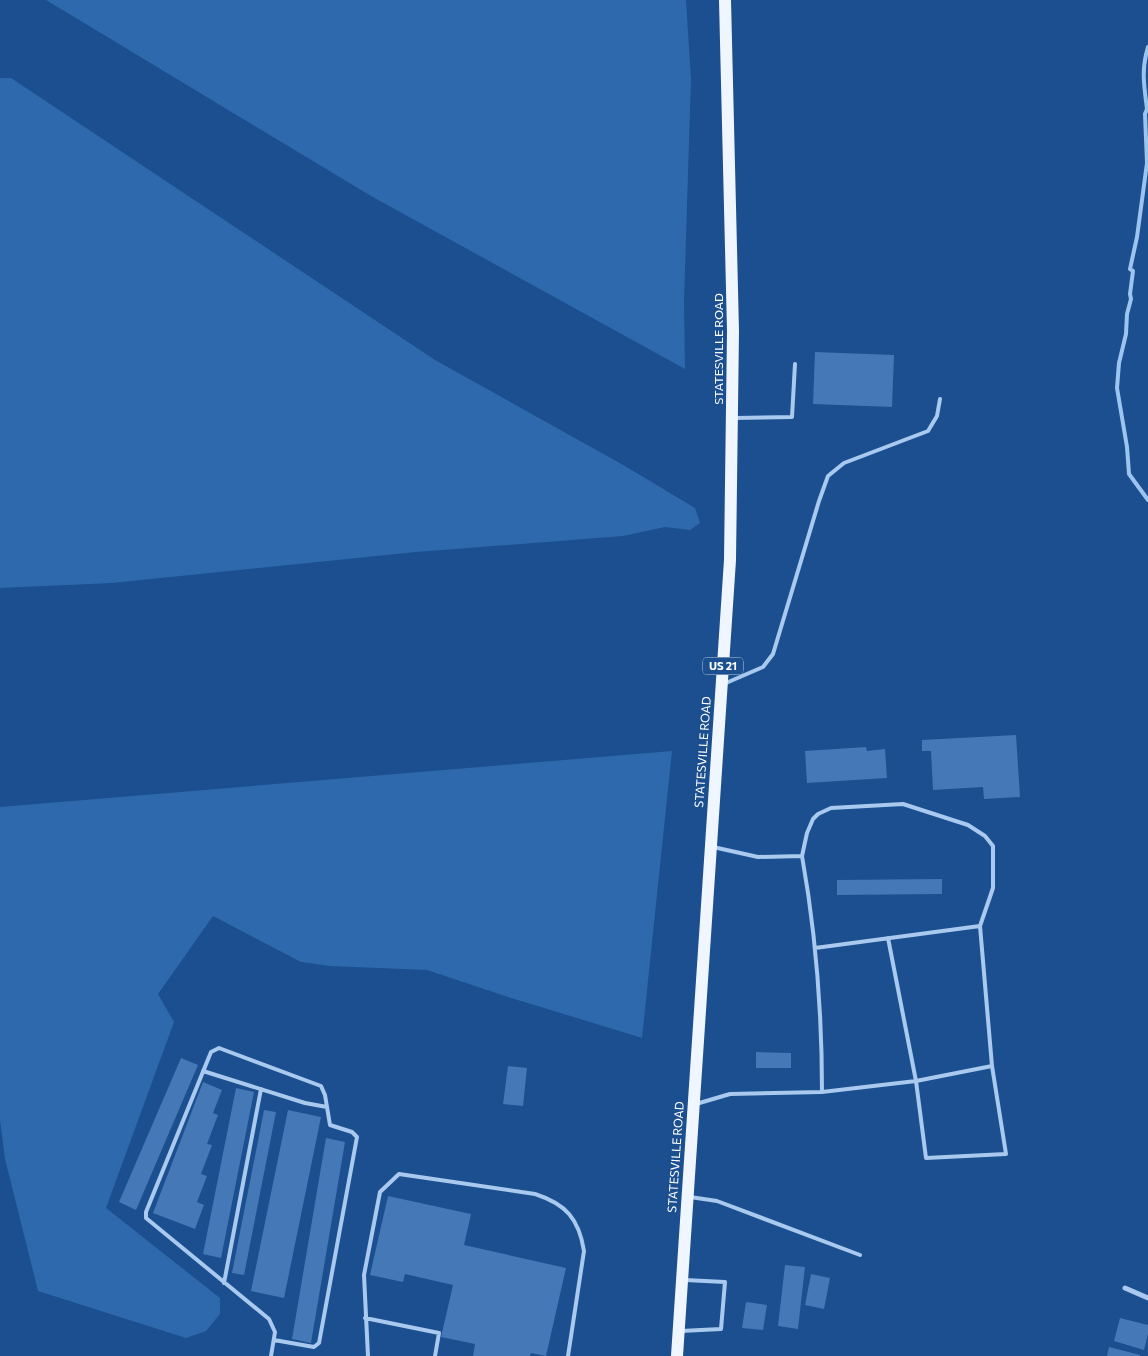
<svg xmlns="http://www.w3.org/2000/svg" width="1148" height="1356" font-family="Commissioner,sans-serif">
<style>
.green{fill:#2e69ad}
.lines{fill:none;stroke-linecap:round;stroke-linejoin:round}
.stream{stroke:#9cc4f0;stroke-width:4}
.building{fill:#4478b7}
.service{stroke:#a9c9ee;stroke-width:4}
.minor{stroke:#a9c9ee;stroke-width:5}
.primary{stroke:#f0f6ff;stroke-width:12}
.labels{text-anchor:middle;stroke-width:4;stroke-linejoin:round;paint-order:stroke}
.shield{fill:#1b4f8f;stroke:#bbcadd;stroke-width:1}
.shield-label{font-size:11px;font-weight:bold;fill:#fff}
.street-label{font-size:12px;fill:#fff;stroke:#1b4f8f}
</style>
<rect width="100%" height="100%" fill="#1b4f8f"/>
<path class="green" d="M46,0H686L691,79L684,301L685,369L371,196Z
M0,78H11L435,360L625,466L695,508L700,523L690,530L665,527L623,536L416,552L112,583L0,588Z
M672,751L642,1038L505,996L427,970L330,966L301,962L213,916L158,994L174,1022L106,1208L220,1298V1314L206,1331L186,1338L38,1291L5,1159L0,1120V807Z"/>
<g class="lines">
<path class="stream" d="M1148,47C1141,70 1144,85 1147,109L1145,114L1147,163L1137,237L1130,269L1133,271L1130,294L1131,299L1127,314L1126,334L1119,363L1117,388L1127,447L1129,474L1148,500"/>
</g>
<path class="building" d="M815,352L894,355L892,407L813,404Z
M1016,735L1020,797L984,799L983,787L933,790L931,751H922V740Z
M866,747L867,751L885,749L887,778L807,783L805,751Z
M942,879V894L837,895V880Z
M756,1052L791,1053V1068H756Z
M181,1058L198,1065L136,1210L119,1202Z
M508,1066L527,1068L523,1106L503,1104Z
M203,1082L222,1090L213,1113L218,1115L207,1144L212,1145L201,1174L207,1176L197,1202L204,1205L195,1229L153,1213Z
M236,1088L254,1092L221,1258L203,1254Z
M264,1110L276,1112L244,1275L232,1273Z
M288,1110L321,1117L284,1298L251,1291Z
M326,1138L345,1142L311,1343L292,1339Z
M388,1196L471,1214L464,1245L566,1268L546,1356L531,1353L530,1356H473L475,1344L441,1337L453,1285L405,1274L403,1282L370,1275Z
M785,1265L805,1267L798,1329L778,1326Z
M811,1274L830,1278L824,1309L805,1305Z
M746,1302L767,1305L763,1330L742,1328Z
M1120,1318L1148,1325V1334L1144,1350L1114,1341Z
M1109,1347L1140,1355V1356H1107Z"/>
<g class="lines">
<path class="service" d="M735,418L792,417L795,364
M726,683L763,667L773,654L819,501L828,476L844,463L928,431L937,416L940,399
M713,847L758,857L802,856C816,934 822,1013 822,1092L916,1081L926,1158L1006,1154L992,1066
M802,856L807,833L813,819L818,814L831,808L903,804L968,825L985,836L993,846V888L980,926
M815,948L980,926L992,1066L916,1081L888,938
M203,1071L305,1103L327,1107
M696,1104L730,1094L822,1092
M690,1197L717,1201L860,1255
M224,1283L261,1089
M365,1318L439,1333L435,1356
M681,1331L721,1329L725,1282L685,1280
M271,1356L275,1332L269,1319L146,1218V1212L211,1052L219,1048L321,1086L325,1095L330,1125L352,1132L357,1137L319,1343L314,1347L274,1340
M368,1356L364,1275L380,1192L399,1174L535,1194C566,1204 579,1219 584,1251L568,1356"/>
<path class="minor" d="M1125,1288L1148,1298"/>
<path class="primary" d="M677,1356L730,560L733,331L725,0"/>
</g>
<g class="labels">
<rect class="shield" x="703" y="657.5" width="40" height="17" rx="4"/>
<g class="shield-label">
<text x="723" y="670">US 21</text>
</g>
<g class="street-label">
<text transform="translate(719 349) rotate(-90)" y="4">STATESVILLE ROAD</text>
<text transform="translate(703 752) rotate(-86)" y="4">STATESVILLE ROAD</text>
<text transform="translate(676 1157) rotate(-86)" y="4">STATESVILLE ROAD</text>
</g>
</g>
</svg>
